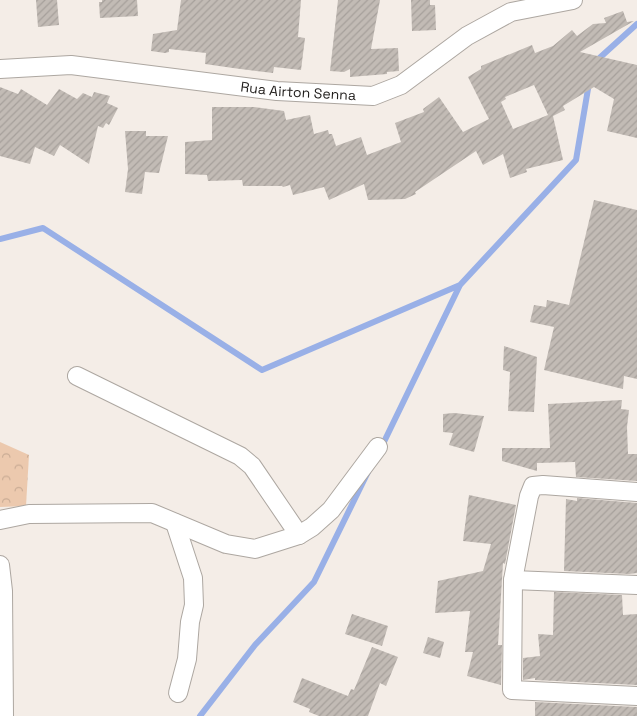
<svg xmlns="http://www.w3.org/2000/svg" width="637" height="716" font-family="'Space Grotesk',sans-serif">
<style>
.park{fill:url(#park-crowns)}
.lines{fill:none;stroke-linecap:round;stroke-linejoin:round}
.stream{stroke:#99b0e7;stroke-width:6}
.building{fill:url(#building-hatch);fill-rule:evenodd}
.minor-casing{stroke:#ada7a1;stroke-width:20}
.minor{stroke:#fff;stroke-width:18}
.labels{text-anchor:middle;stroke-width:5;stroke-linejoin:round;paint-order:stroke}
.street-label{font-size:14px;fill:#1e1b19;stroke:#fefbf9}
</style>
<defs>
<pattern id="park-crowns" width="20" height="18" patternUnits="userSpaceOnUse" patternTransform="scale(1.25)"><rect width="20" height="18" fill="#ecc9ae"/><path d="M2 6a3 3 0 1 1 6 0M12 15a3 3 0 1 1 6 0" fill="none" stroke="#caac95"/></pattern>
<pattern id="building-hatch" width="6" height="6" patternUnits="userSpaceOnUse" patternTransform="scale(1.25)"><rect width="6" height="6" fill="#c2bbb5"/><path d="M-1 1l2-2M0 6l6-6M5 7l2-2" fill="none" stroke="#a6a09b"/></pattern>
</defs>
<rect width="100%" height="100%" fill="#f4ede7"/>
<path class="park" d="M0,442L29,455L26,506L0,507Z"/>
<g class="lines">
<path class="stream" d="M595,62L637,24
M0,239L43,228L262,370L460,285
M381,448L460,285L576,160L589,83
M200,716L255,645L314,582L368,472"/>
</g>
<path class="building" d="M36,0H57L59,25L38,27Z
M102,0H137L138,16L100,18L99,2H102Z
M181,0H301L298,37L305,38L301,70L274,67L273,73L233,68L205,64L206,53L169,49V52L165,53L151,51L153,34L177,30Z
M338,0H380L371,49L398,48L399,71L387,72V74L350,77V69L344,72L330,71Z
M411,0H430V5H435L436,30L412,31Z
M623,11L627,22L634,21L580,52L637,65V138L607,131L614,99L594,87L563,106L565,110L553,116L563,160L526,169L527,172L510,178L503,154L483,165L476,151L415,192L416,194L405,199L368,200L364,184L329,200L324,187L293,195L290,185L283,187L282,186H243L242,180L208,181L207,175L185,174V142L212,140V107H254L284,111L286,120L310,115L314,134L328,130L329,134H332L336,146L361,137L367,155L401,142L395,123L424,112L423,109L439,97L463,132L489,119L468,77L481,69V66L532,45L535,53L553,46L572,30L577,36L593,24L606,23L604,18ZM534,85L548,115L513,129L501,102L506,99L505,97Z
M0,87L18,94L21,89L47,105L59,89L77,99L83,93L92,97L94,92L110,96L107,103L118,108L109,125L106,123L103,128L98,126L89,164L60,145L54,156L35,147L30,164L0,156Z
M125,131H146V136H168L159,173L145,172L142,194L125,192L128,169Z
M594,200L637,210V379L624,376L623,389L544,370L554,327L530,322L534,305L546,307L547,300L569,305Z
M504,346L537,357L534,412L508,411L510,372L503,370Z
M622,400L621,409L629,410L627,427L628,454H637V481L576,477L575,462L537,463V471L502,461V448H550L548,404Z
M454,413L484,416L474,452L449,445L453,433L443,432V414Z
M469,495L516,505L505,564L503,563L498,645H502L501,685L467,676L473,652H465L470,611L435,613L438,581L483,571L491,544L463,541Z
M577,498L637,503V573L629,574L564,571L566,499L577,501Z
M554,592L622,595L623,615L637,614V685L535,680V678L523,680V658L540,656L538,634L553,635Z
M352,614L388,626L382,646L345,634Z
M428,637L444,642L440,658L423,653Z
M372,647L398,657L386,686L380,683L368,716H319L309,712L310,709L293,702L302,678L348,696L351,689L354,690Z
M535,702L637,707V716H535Z"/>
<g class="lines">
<g class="minor-casing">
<g id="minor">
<path id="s1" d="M0,69L71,65L277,91L373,96L401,85L467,36L511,12L573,0"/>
<path d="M77,376L240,456L252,466L299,535"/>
<path d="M637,492L543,485L533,486L529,496L513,580L512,690L637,696"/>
<path d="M0,520L29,514L152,513L226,544L255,549L299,535L312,527L331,510L378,447"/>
<path d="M175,523L193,578L194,605L190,622L187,659L178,693"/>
<path d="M0,565L3,591L4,716"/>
<path d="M513,580L637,585"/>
</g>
</g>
<use href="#minor" class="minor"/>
</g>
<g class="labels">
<g class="street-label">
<text dy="5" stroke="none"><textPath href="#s1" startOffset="300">Rua Airton Senna</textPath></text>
</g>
</g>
</svg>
